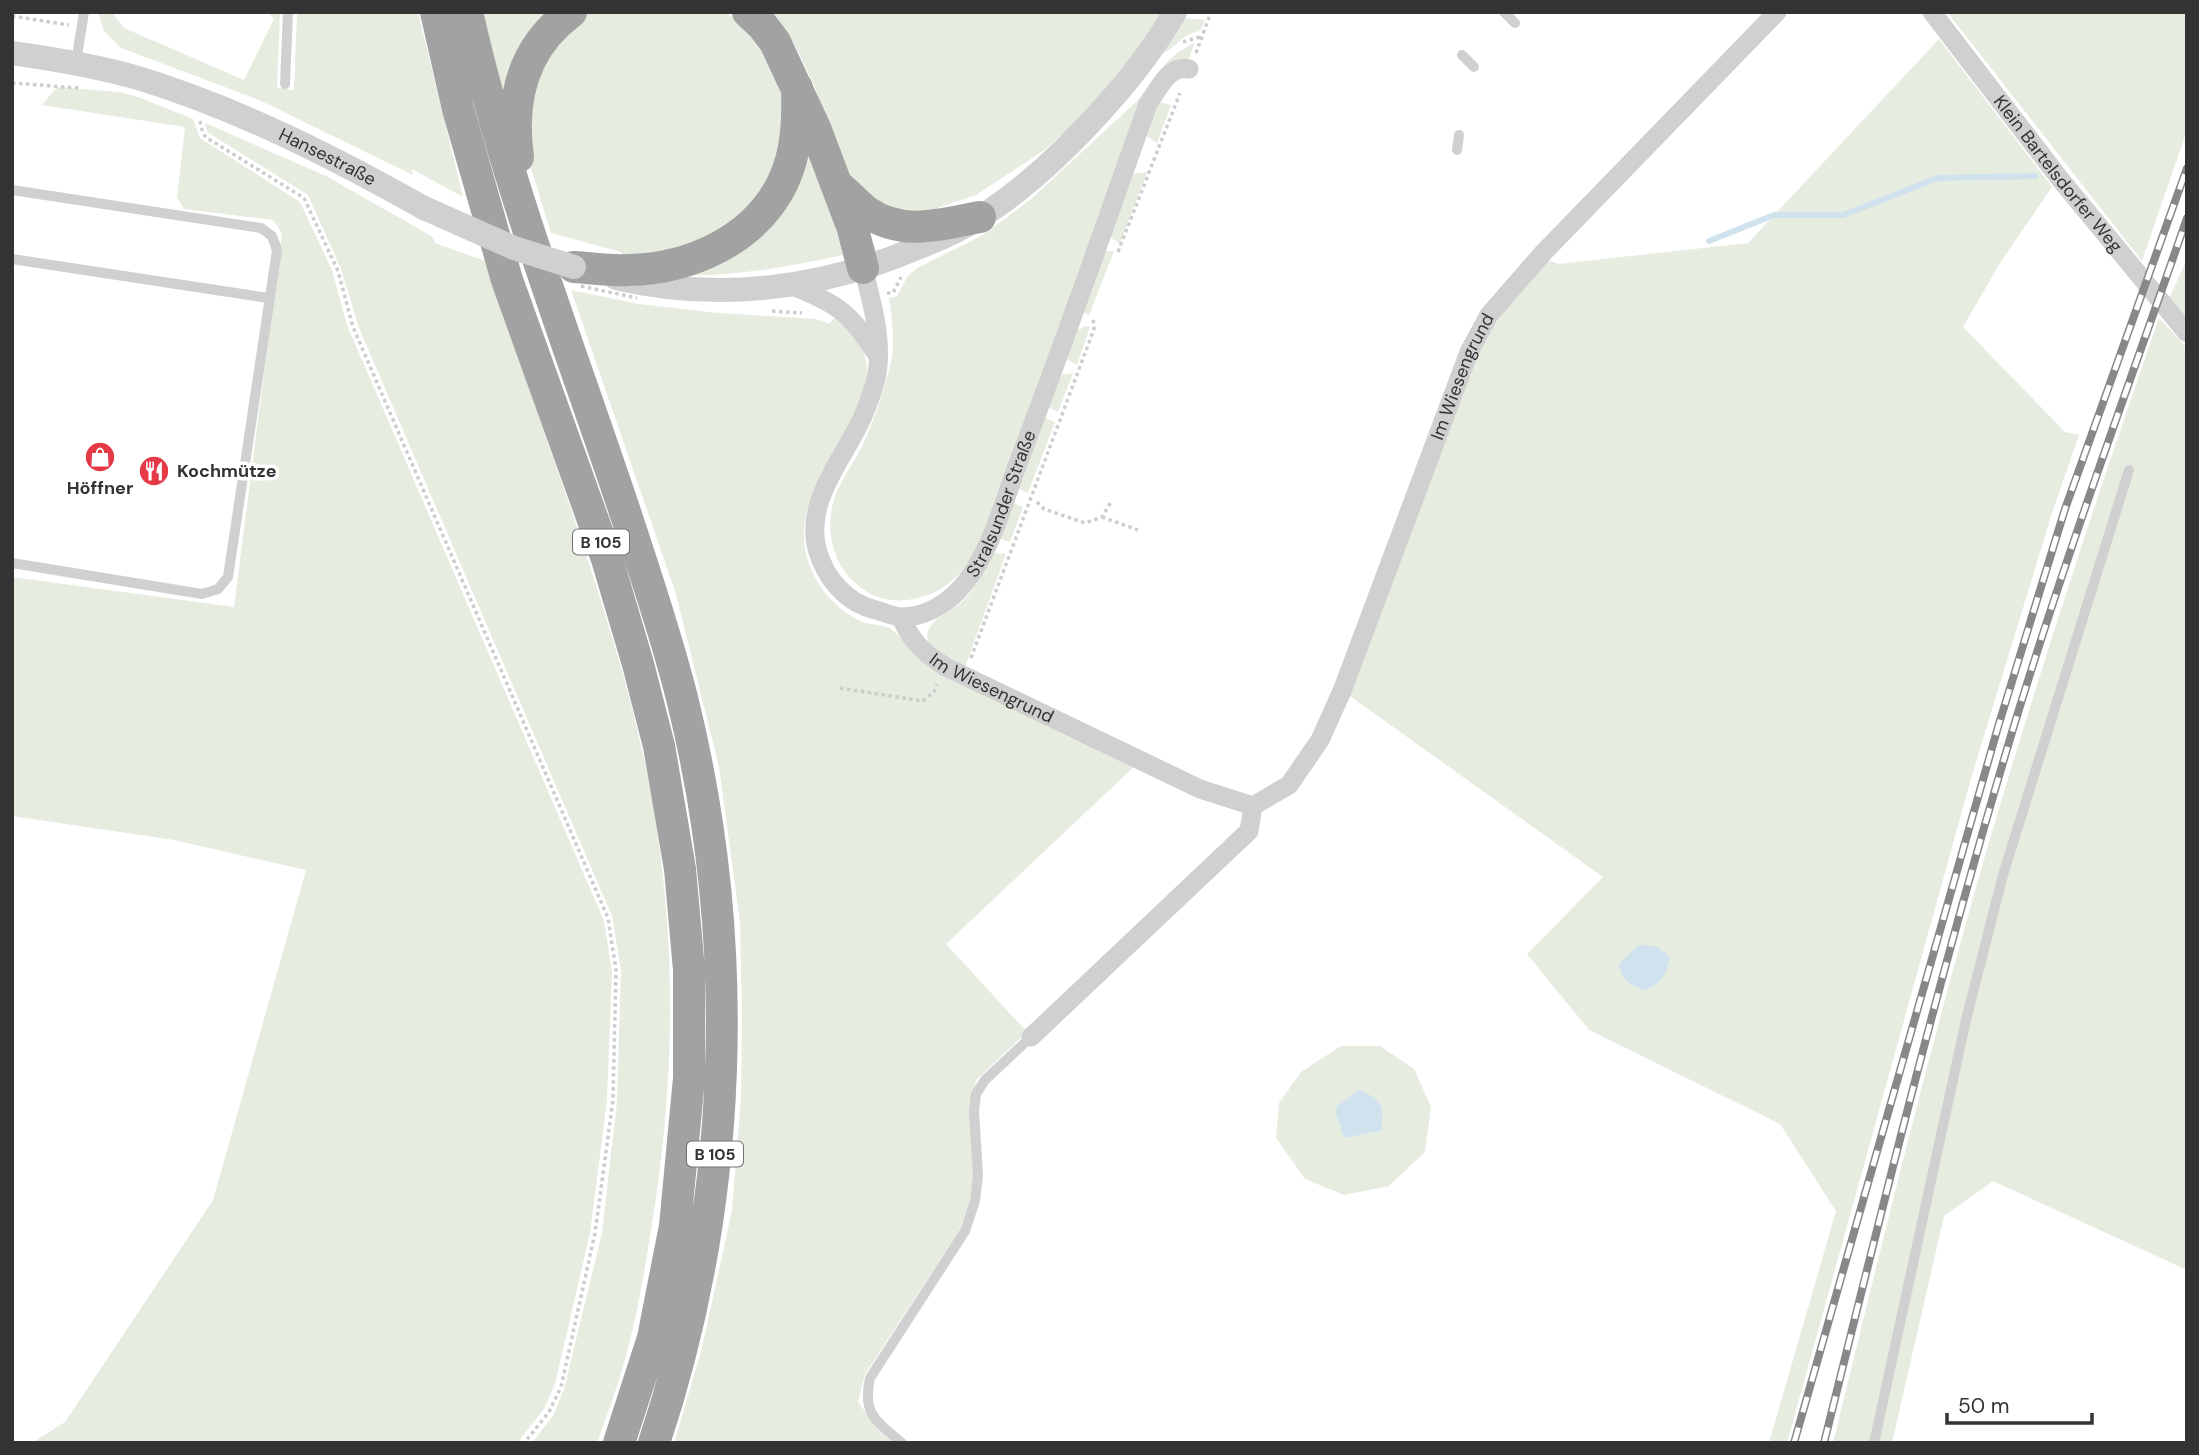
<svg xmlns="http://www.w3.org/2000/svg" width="2199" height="1455" font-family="'DM Sans',sans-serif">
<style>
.green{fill:#e6ecdf;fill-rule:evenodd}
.water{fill:#cfe2ee}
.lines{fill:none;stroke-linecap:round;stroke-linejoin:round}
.stream{stroke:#cfe2ee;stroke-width:6}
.path{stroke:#cdcdcd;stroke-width:3.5;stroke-dasharray:3.5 3.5;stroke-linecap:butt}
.service{stroke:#d0d0d0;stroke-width:10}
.minor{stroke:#d0d0d0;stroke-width:19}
.tertiary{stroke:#d0d0d0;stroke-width:24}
.trunk{stroke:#a2a2a2;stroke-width:32}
.rail-casing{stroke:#888;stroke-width:8}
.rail{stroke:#fff;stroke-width:5;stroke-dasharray:16;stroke-linecap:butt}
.path-bridge{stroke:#cdcdcd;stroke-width:3.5;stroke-dasharray:3.5 3.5;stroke-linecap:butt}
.tertiary-bridge{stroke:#d0d0d0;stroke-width:24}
.labels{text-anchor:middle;stroke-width:7;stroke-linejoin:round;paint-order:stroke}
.shield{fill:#fff;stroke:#707070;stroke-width:2}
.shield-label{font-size:16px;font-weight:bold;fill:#333}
.street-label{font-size:18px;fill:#333;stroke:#fff}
.poi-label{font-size:18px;font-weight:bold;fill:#333;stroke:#fff;text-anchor:start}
</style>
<rect width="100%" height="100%" fill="#fff"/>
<path class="green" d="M98,12H112L124,28L244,80L274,19L268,12H280L277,88L294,90L297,12H418L463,197L412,169L413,175L259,100L121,48L104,31Z
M476,12H552L506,103Z
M583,12H725L744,25L762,45L785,98L780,167L734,229L660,259L623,256L621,252L551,233L531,168L525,142L524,116L549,42Z
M769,12H1162L1148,36L1079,120L1043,151L976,195L919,214L896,215L856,190L839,158L814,85L795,45Z
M1947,12H2187V130L2142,261Z
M1184,18L1205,20L1200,31C1178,35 1178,48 1161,54Z
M1939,39L2052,187L2000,263L1963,327L2065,432L2079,435L2052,513L1972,775L1787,1443H1769L1836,1211L1780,1124L1589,1030L1527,954L1603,877L1347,694L1473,355L1495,319L1546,259L1558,264L1748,243Z
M1195,42L1187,64L1169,67L982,539C969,563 955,585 928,595C906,603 882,603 863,589C832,568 823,528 836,494C843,476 856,460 864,442C875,417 883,393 890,367C896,345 892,319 889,298L897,296L907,277L917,268L983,235L1031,199L1137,101L1165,64L1177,53Z
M57,87L119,92L138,97L193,119L200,138L300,202L332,270L347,325L604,921L612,971L607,1100L590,1233L555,1384L544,1409L517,1443H32L65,1422L213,1200L306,870L174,840L12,816V577L234,607L282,233L273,220L184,209L177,197L185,127L42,105Z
M1158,102L1171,105L1157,143L1146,136Z
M205,123L326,176L433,237L435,243L485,261C515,348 545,434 575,521C606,614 636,708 653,804C677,949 675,1079 652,1224C644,1274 636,1324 621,1373C614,1397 605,1420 597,1443H532L554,1414L564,1389L602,1233L617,1101L621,970L612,916L359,328L341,269L308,195L207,132Z
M809,134L843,255C787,267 733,277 676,275L722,257Z
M1147,172L1120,244L1109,236L1132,174Z
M1104,251H1114L1089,315L1081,311Z
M2187,260V323L2168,300Z
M571,290L639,304L717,313L816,319L829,324L834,318C843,326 854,334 860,345C900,417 756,491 821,587C832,603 848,617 866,623C874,625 886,625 892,630C907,641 918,659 935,669C956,682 980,690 1002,701C1047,722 1092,743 1137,764L946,944L1027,1032L976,1080L970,1106L974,1177L969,1204L959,1231L865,1374L858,1402L879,1431L894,1443H674L702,1348L732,1210L741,1098L742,1007L740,922L719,767L675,591Z
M2159,318L2187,348V1270L1993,1181L1944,1216L1892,1443H1833C1881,1247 1929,1050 1985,856C2038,675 2097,496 2159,318Z
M1085,326L1090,327L1077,365L1064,358L1073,333Z
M1073,373L1058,412L1046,406L1058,375Z
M1042,417L1055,422L1028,493L1016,488Z
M1011,502L1023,507L1010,542L998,538Z
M992,553L1006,554L965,667C950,659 913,646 933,623C941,614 955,609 964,600C977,587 984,569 992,553Z
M1341,1046H1380L1414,1069L1431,1107L1425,1152L1389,1186L1344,1195L1305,1179L1276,1138L1279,1103L1301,1072ZM1336,1114L1381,1131L1344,1138Z"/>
<path class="water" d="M1638,945L1656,946L1670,957C1666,976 1662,984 1644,990C1629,984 1622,980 1619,964Z
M1359,1090C1382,1099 1385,1107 1381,1131L1344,1138L1336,1114L1337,1106Z"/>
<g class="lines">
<path class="stream" d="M1709,241L1774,215H1843L1938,178L2035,176"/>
<path class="path" d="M12,16L69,25
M1183,42L1203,36
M1196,53L1211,12
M12,83L79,88
M200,121L203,134L207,138L304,198L338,271L353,327L608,918L616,970L613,1100L595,1233L561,1387L549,1412L524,1443
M1118,252L1180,93
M887,293H893L901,277
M772,311L802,313
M1037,502L1044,509L1085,523L1102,517L1111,502
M1102,517L1138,530
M971,658L1094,329L1093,317
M840,688L923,701L934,692L937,684"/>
<path class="service" d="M1504,12L1515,23
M1462,55L1474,67
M76,62L84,12
M285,84L288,12
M1457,150L1459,135
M12,190L261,228L272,236L277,250L228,577L218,589L202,594L12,563
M12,259L268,298
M902,1443C876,1421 862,1414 870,1378L965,1231L975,1201L978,1175L974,1111L976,1094L985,1080L1031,1037
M1874,1443L1966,1020L2003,875L2129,470"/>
<g class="minor">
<path id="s1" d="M1932,12L2060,179L2187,333"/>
<path id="s2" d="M863,268C872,303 885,346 875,383C870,399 864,417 855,432C836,468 806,506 817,549C825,578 846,603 876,610C884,612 894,617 902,617C923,617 943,606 958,591C991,556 1003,502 1020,458C1065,341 1106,222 1148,104C1157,91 1169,64 1189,69"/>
<path d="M790,285C834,303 849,310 875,352"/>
<path id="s3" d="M901,617C910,640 923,652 944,666L1200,789L1253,806"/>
<path id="s4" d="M1031,1037L1249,831L1253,806L1289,785L1320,740L1342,691L1469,352L1489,315L1543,253L1777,12"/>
</g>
<g class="tertiary">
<path id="s5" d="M12,53C54,59 97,66 138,78C237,108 333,157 424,208"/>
<path d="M616,278C718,302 821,289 917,248C938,240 959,231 979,218C1025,189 1066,150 1102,110C1129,80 1155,47 1175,12"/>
</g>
<path class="trunk" d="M436,12L458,109L507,280L607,559L638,664L659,746L680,869L689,970V1078L675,1226L653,1338L619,1443
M467,12C506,186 572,352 628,521C647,579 667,638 682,698C743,943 734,1203 654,1443
M748,12L762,25L775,42L815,128L852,226L863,268
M518,157C510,100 522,48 571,12
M838,186C848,194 857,204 867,212C903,237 941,224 980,217
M574,267C592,268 610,271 628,270C690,269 755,240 783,182C797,153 798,119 797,88"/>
<g class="rail-casing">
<path id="rail" d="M1794,1443L1998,727L2065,509L2187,168
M1824,1443C1883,1204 1942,965 2013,729C2065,557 2128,388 2187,218"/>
</g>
<use href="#rail" class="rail"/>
<path class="path-bridge" d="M581,286L637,298"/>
<path class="tertiary-bridge" d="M424,208L514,248L574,267"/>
</g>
<defs>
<g id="shop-disc" transform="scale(1.575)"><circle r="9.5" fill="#e63946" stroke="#fff"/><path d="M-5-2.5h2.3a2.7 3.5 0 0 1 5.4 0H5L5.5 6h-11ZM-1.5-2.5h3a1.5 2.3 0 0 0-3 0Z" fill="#fff"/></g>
<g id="restaurant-disc" transform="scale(1.575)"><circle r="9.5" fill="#e63946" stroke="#fff"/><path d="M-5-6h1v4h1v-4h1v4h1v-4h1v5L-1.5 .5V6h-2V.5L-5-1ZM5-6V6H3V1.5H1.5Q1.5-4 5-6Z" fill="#fff"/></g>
</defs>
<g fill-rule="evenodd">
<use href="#shop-disc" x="100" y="457"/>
<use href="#restaurant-disc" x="154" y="471"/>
</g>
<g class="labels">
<g class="shield">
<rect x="573" y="529.5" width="56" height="25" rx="5"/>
<rect x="687" y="1141.5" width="56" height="25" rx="5"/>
</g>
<g class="shield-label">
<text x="601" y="548">B 105</text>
<text x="715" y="1160">B 105</text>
</g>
<g class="street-label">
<text dy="6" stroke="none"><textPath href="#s5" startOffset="334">Hansestraße</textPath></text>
<text dy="6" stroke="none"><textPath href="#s1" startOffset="205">Klein Bartelsdorfer Weg</textPath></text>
<text dy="6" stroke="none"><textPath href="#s4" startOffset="812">Im Wiesengrund</textPath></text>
<text dy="6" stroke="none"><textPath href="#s2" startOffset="574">Stralsunder Straße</textPath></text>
<text dy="6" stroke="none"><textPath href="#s3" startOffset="119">Im Wiesengrund</textPath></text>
</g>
<g class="poi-label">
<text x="177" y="477">Kochmütze</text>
<text x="100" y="494" text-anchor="middle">Höffner</text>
</g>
</g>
<rect width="2199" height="1455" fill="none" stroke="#333333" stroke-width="28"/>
<path d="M1947 1413v10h145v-10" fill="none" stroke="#333333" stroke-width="3.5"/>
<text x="1958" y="1413" font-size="21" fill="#333333" stroke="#ffffff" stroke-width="5" paint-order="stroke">50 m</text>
</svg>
